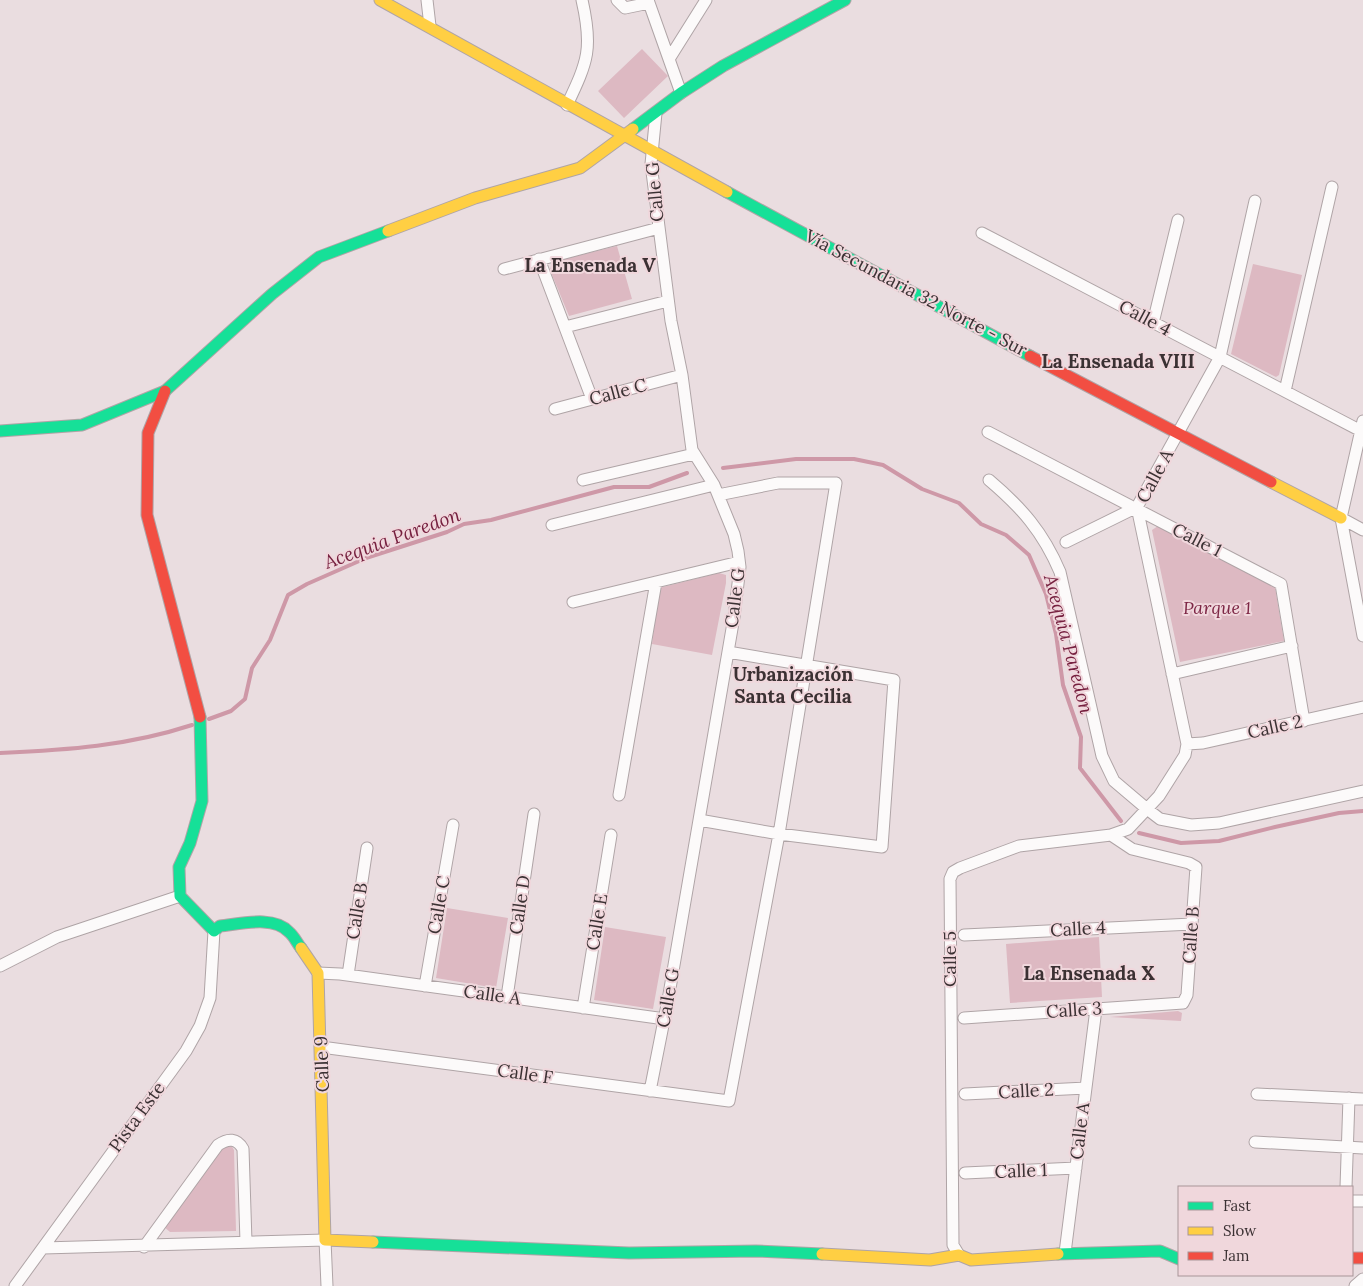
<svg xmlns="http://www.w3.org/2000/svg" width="1363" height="1286" font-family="Lora,serif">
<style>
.green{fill:#ddb9c2}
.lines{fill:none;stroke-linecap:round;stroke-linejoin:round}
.stream{stroke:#ce98a7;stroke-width:4}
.street-casing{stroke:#afa4a6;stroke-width:13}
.fast-casing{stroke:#afa4a6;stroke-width:13}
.slow-casing{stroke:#afa4a6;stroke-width:13}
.jam-casing{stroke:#afa4a6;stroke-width:13}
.street{stroke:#fcfafa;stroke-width:11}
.fast{stroke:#16e098;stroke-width:11}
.slow{stroke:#ffcf43;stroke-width:11}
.jam{stroke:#f24e42;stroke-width:11}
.labels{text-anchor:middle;stroke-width:4;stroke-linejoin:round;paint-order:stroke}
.street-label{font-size:18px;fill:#3b3133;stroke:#f0d7dc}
.park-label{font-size:18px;font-style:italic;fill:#7d2645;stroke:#f0d7dc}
.neighbourhood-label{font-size:19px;font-weight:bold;fill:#3b3133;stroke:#f0d7dc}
.water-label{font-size:19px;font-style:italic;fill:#76203f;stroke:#f0d7dc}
</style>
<rect width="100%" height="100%" fill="#eadde0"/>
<path class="green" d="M642,49L668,76L624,118L598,91Z
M617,246L632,299L569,316L550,270L552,262Z
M1253,264L1302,275L1279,375L1276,377L1231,354Z
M1158,526L1275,587L1284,641L1180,662L1152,530Z
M719,573L726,575V583L712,655L652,644L659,588Z
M447,908L508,918L496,988L436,978Z
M605,927L666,937L653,1009L594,1000Z
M1099,937L1102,997L1010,1003L1006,944Z
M1178,1011L1182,1013L1181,1021L1110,1017Z
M221,1145H231L234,1150L236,1231L170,1232L163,1226Z"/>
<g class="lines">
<path class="stream" d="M723,468L796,459H854L883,465L922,489L959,503L981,524L1006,535L1029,555L1046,594L1056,634L1063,685L1081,737L1080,768L1121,821
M209,719L231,711L245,699L252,668L270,640L288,595L307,584L366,558L447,532L464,524L491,520L614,487H649L687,473
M0,753C67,750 128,746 192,725
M1139,833L1181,843L1219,841L1275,827L1339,813L1363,811"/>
<g class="street-casing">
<path id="street" d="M427,0L430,26
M617,0L625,8L649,3
M648,0L681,93
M669,59L706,0
M567,105C588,61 593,48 582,0
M982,233L1361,431
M539,259L592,399
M504,269L659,228
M1153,323L1178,220
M565,327L668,301
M1285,391L1332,187
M555,409L682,375
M1363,421L1341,518L1363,636
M988,432L1281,584L1304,721
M583,480L694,454
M989,480C1022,508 1043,532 1060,572L1102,756L1114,781L1147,809L1160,819L1191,825L1219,823L1363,791
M1341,518L1363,530
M552,525L714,485
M1066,542L1137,507
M573,602L739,562
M1172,674L1292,646
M1187,744L1203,743L1363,707
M619,795L656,582
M699,820L779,834L882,847L894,680L728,652
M964,935L1192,924
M0,966L57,937L180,896
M318,973L340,974L665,1019
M348,975L367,848
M425,986L453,825
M507,997L534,814
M583,1008L611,835
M964,1018L1183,1003L1187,995L1196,867L1189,863L1132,849L1111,835
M321,1047L729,1101L779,834L836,483H778L718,495
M650,1091L668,1000L734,617L740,567L738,551L734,534L714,485L692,450L682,375L671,321L651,164L656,113
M965,1094L1086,1088
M1257,1094L1363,1099
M1255,1142L1363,1148
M965,1173L1076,1168
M1346,1187L1349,1098
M1352,1201H1363
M144,1247L218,1145C228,1138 237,1138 243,1149L246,1242
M43,1248L325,1240L327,1286
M1065,1253L1096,1009
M959,1255L953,1245L950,879L953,872L960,868L1019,846L1111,835L1128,829L1159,796L1185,755L1187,744L1137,507L1220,357L1255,201
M15,1286L186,1051L200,1026L210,998L214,931
M1355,1286L1363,1279"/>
</g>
<g class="fast-casing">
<path id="fast" d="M633,129L681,93L723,66L845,0
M727,192L1030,356
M0,431L82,425L165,391L272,294L319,257L388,231
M200,717L202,801L190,843L179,867L180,896L214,931L220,926C240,924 274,915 289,932C294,936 297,943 301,948
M373,1242L629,1253L756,1251L822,1254
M1058,1254L1160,1251L1179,1259"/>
</g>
<g class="slow-casing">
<path id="slow" d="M380,0L727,192
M388,231L475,198L580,168L633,129
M1271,482L1341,518
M301,948L318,973L325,1240L373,1242
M822,1254L930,1260L959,1255L971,1260L1058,1254"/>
</g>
<g class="jam-casing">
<path id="jam" d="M1030,356L1271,482
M165,391L148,433L147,515L200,717
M1352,1258H1363"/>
</g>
<use href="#street" class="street"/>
<use href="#fast" class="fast"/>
<use href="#slow" class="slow"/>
<use href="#jam" class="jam"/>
</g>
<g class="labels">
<g class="street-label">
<text transform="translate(655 192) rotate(-95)" y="6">Calle G</text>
<text transform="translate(916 293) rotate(28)" y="6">Vía Secundaria 32 Norte - Sur</text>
<text transform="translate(1145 318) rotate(28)" y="6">Calle 4</text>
<text transform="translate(618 392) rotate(-15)" y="6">Calle C</text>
<text transform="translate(1155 476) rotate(-62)" y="6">Calle A</text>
<text transform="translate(1197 540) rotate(27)" y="6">Calle 1</text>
<text transform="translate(735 598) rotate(-83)" y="6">Calle G</text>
<text transform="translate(1275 727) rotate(-12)" y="6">Calle 2</text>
<text transform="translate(439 905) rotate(-80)" y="6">Calle C</text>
<text transform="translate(520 905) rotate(-82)" y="6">Calle D</text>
<text transform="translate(357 911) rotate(-81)" y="6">Calle B</text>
<text transform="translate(597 922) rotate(-81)" y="6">Calle E</text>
<text transform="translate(1078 929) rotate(-3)" y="6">Calle 4</text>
<text transform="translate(1191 935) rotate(-86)" y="6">Calle B</text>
<text transform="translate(950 959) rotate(-90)" y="6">Calle 5</text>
<text transform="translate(492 995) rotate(8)" y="6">Calle A</text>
<text transform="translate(668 998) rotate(-80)" y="6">Calle G</text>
<text transform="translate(1074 1010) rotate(-4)" y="6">Calle 3</text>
<text transform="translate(322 1064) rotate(-92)" y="6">Calle 9</text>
<text transform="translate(525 1074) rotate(8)" y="6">Calle F</text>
<text transform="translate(1026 1091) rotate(-3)" y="6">Calle 2</text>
<text transform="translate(137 1117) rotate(-54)" y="6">Pista Este</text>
<text transform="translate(1080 1131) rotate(-83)" y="6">Calle A</text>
<text transform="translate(1021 1171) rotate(-2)" y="6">Calle 1</text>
</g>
<g class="park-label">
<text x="1217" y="614">Parque 1</text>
</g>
<g class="neighbourhood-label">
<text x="590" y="272">La Ensenada V</text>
<text x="1118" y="368">La Ensenada VIII</text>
<text x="793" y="681">Urbanización<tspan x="793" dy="22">Santa Cecilia</tspan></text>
<text x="1089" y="980">La Ensenada X</text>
</g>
<g class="water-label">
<text transform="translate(392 538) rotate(-20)" y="7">Acequia Paredon</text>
<text transform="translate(1069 644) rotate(75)" y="7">Acequia Paredon</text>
</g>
</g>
<rect x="1178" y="1186" width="175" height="90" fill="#f0d7dc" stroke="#a89598"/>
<rect x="1188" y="1202" width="25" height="8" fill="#16e098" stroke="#a89598"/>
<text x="1223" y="1211" font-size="15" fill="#3b3133">Fast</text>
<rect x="1188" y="1227" width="25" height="8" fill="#ffcf43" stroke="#a89598"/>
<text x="1223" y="1236" font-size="15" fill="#3b3133">Slow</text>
<rect x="1188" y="1252" width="25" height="8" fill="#f24e42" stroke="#a89598"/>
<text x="1223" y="1261" font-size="15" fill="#3b3133">Jam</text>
</svg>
